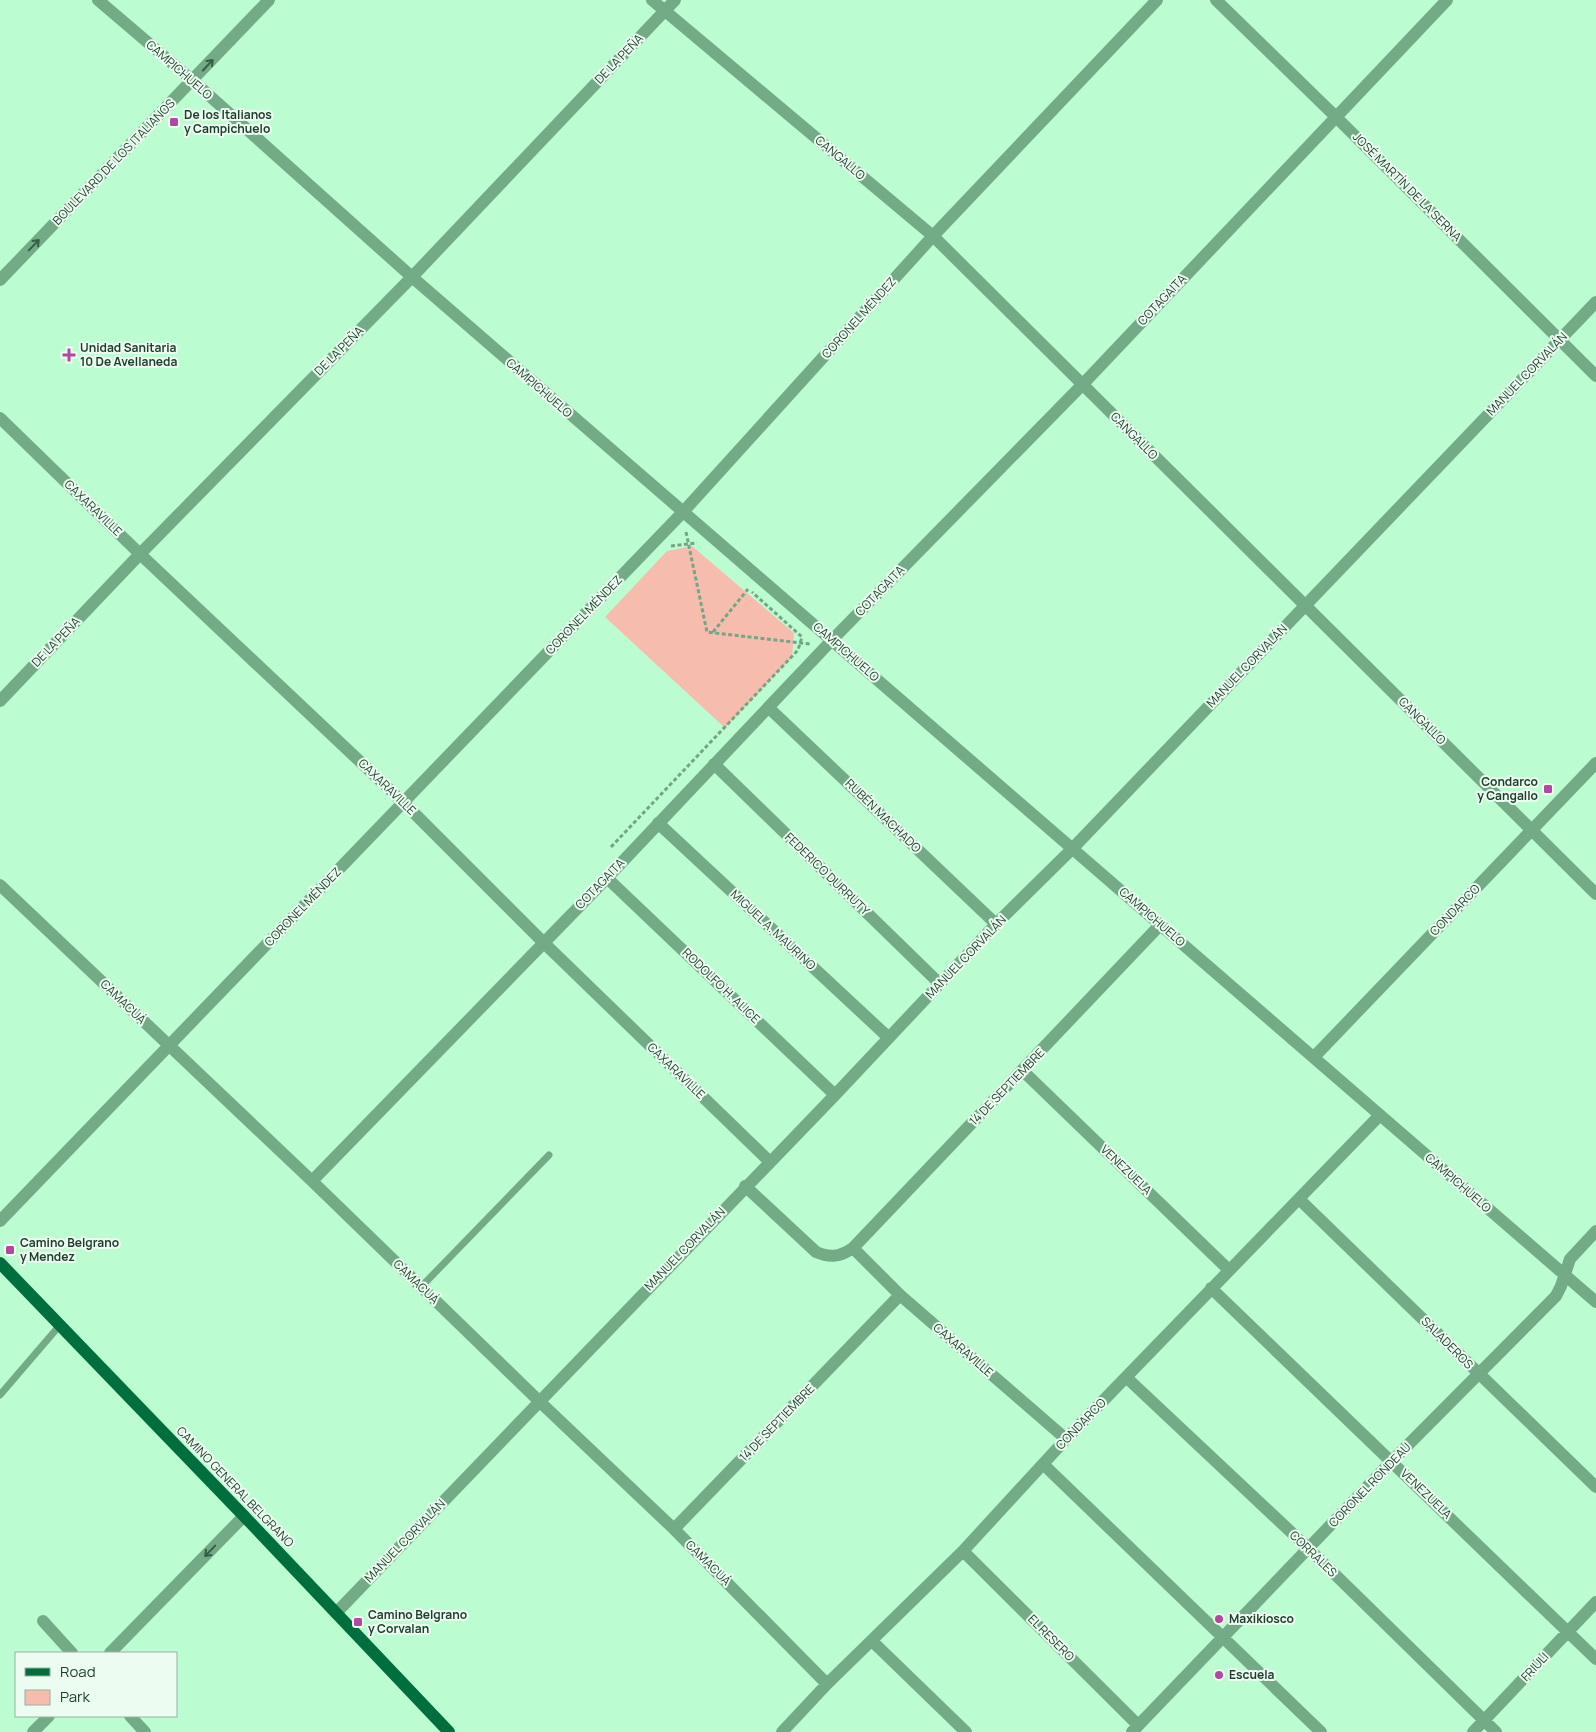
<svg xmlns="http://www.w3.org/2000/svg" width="1596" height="1732" font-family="Manrope,sans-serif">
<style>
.green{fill:#f6bdae}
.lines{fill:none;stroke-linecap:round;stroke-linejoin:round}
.path{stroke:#74a686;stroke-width:3;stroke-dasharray:4 2.5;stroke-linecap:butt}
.service{stroke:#74ab87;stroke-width:7}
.minor{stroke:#74ab87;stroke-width:12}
.primary{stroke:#006f3d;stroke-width:12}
.oneway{stroke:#365e45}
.poi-dot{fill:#b546a2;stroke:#edfcf1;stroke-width:2}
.labels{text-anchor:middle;stroke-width:4;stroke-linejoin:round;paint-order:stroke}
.street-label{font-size:12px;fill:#1c3d29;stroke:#edfcf1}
.poi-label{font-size:12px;font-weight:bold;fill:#1c3d29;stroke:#edfcf1;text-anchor:start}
</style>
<rect width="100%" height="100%" fill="#bcfcd1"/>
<path class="green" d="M692,546L794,633L792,657L725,728L605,617L667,551Z"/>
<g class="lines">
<path class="path" d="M686,532L707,632L810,644
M671,546L697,543
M713,632L748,589
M611,847L798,650L802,637L752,592"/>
<path class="service" d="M421,1287L549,1155
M0,1395L60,1325"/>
<path class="minor" d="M98,0L193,81L412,277L1596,1302
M652,0L933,236L1596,894
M1216,0L1335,116L1596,376
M0,280L269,0
M0,418L140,554L404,803L543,942L769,1161
M0,701L140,554L412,277L675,0
M769,708L996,924
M714,764L940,984
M658,823L889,1038
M607,878L835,1095
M0,885L312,1181L539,1401L674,1529L827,1684
M1314,1057L1596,763
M1023,1071L1229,1270
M312,1181L607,878L832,640L1083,384L1447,0
M745,1186L816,1252C830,1258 840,1257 853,1248L900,1295L1066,1439
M1299,1199L1596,1487
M0,1221L683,512L933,236L1157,0
M853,1248L1161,924
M1211,1288L1596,1659
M1127,1378L1309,1549L1496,1732
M1043,1464L1321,1732
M674,1529L900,1295
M963,1551L1138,1725
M336,1613L835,1095L996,924L1073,848L1596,302
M43,1621L72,1653
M872,1641L966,1732
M110,1653L244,1516
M130,1716L145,1732
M33,1732L49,1716
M782,1732L827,1684L963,1551L1066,1439L1380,1115
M1132,1732L1392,1461L1556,1296L1561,1286L1570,1259L1596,1231
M1473,1732L1596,1602"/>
<path class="primary" d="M0,1263L244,1516L449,1732"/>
</g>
<defs><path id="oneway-shaft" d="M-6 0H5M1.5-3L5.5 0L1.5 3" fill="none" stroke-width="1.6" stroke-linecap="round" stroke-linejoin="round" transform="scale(1.25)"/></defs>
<g class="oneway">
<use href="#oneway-shaft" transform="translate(208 65) rotate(-47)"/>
<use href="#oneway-shaft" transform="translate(34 245) rotate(-46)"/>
<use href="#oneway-shaft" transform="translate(210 1551) rotate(134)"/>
</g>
<g class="poi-dot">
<rect x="169" y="117" width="10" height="10" rx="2.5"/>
<path d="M66.5 347.5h5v5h5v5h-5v5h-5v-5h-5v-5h5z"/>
<rect x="1543" y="784" width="10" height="10" rx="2.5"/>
<rect x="5" y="1245" width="10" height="10" rx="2.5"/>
<circle cx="1219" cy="1619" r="5"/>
<rect x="353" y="1617" width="10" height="10" rx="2.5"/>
<circle cx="1219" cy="1675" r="5"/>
</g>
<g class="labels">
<g class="street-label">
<text transform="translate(619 59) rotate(-46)" y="4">DE LA PEÑA</text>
<text transform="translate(179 70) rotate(41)" y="4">CAMPICHUELO</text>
<text transform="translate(840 158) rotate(40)" y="4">CANGALLO</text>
<text transform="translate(114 162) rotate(-46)" y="4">BOULEVARD DE LOS ITALIANOS</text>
<text transform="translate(1407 187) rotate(45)" y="4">JOSÉ MARTÍN DE LA SERNA</text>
<text transform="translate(1162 300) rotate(-47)" y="4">COTAGAITA</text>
<text transform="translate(859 318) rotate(-48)" y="4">CORONEL MÉNDEZ</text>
<text transform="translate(339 351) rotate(-45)" y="4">DE LA PEÑA</text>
<text transform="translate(1527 374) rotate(-46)" y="4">MANUEL CORVALÁN</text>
<text transform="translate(539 388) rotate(41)" y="4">CAMPICHUELO</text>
<text transform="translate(1134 436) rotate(45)" y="4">CANGALLO</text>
<text transform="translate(93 508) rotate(44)" y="4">CAXARAVILLE</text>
<text transform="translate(880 591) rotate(-46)" y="4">COTAGAITA</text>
<text transform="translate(584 615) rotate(-46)" y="4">CORONEL MÉNDEZ</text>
<text transform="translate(56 642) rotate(-46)" y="4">DE LA PEÑA</text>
<text transform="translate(846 652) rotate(41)" y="4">CAMPICHUELO</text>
<text transform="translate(1247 666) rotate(-46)" y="4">MANUEL CORVALÁN</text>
<text transform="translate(1422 721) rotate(45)" y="4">CANGALLO</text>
<text transform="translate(387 787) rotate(44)" y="4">CAXARAVILLE</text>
<text transform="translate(883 816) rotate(44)" y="4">RUBÉN MACHADO</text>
<text transform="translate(827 874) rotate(44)" y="4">FEDERICO DURRUTY</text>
<text transform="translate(600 884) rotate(-46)" y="4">COTAGAITA</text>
<text transform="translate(303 907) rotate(-46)" y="4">CORONEL MÉNDEZ</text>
<text transform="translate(1455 910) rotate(-46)" y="4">CONDARCO</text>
<text transform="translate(1152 917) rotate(41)" y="4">CAMPICHUELO</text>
<text transform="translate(773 930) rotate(43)" y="4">MIGUEL A. MAURINO</text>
<text transform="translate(966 957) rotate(-46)" y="4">MANUEL CORVALÁN</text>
<text transform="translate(721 986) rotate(44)" y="4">RODOLFO H. ALICE</text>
<text transform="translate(123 1002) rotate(44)" y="4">CAMACUÁ</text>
<text transform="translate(676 1071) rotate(44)" y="4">CAXARAVILLE</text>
<text transform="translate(1007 1087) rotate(-46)" y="4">14 DE SEPTIEMBRE</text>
<text transform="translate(1126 1170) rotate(44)" y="4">VENEZUELA</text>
<text transform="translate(1458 1183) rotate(41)" y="4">CAMPICHUELO</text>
<text transform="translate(685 1249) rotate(-46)" y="4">MANUEL CORVALÁN</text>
<text transform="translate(416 1282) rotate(44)" y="4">CAMACUÁ</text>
<text transform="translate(1447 1343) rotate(45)" y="4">SALADEROS</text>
<text transform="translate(963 1350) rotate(41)" y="4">CAXARAVILLE</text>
<text transform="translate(777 1423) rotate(-46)" y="4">14 DE SEPTIEMBRE</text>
<text transform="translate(1081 1424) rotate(-46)" y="4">CONDARCO</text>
<text transform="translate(1370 1485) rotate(-46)" y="4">CORONEL RONDEAU</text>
<text transform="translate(235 1487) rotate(46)" y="4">CAMINO GENERAL BELGRANO</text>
<text transform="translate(1426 1494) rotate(44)" y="4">VENEZUELA</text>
<text transform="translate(405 1541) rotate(-46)" y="4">MANUEL CORVALÁN</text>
<text transform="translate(1313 1554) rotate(44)" y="4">CORRALES</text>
<text transform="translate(708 1563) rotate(45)" y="4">CAMACUÁ</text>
<text transform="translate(1051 1638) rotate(45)" y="4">EL RESERO</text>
<text transform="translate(1535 1667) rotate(-47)" y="4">FRIULI</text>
</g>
<g class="poi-label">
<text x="184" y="119">De los Italianos<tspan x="184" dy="14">y Campichuelo</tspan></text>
<text x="80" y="352">Unidad Sanitaria<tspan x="80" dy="14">10 De Avellaneda</tspan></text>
<text x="1538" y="786" text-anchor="end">Condarco<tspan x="1538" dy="14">y Cangallo</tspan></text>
<text x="20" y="1247">Camino Belgrano<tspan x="20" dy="14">y Mendez</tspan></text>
<text x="368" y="1619">Camino Belgrano<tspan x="368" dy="14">y Corvalan</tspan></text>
<text x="1229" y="1623">Maxikiosco</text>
<text x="1229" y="1679">Escuela</text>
</g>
</g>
<rect x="15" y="1652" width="162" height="65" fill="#edfcf1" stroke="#99b0a1"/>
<rect x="25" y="1668" width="25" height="8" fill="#006f3d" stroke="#99b0a1"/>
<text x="60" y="1677" font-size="15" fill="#1c3d29">Road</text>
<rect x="25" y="1690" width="25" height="15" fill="#f6bdae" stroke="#99b0a1"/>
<text x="60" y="1702" font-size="15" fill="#1c3d29">Park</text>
</svg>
